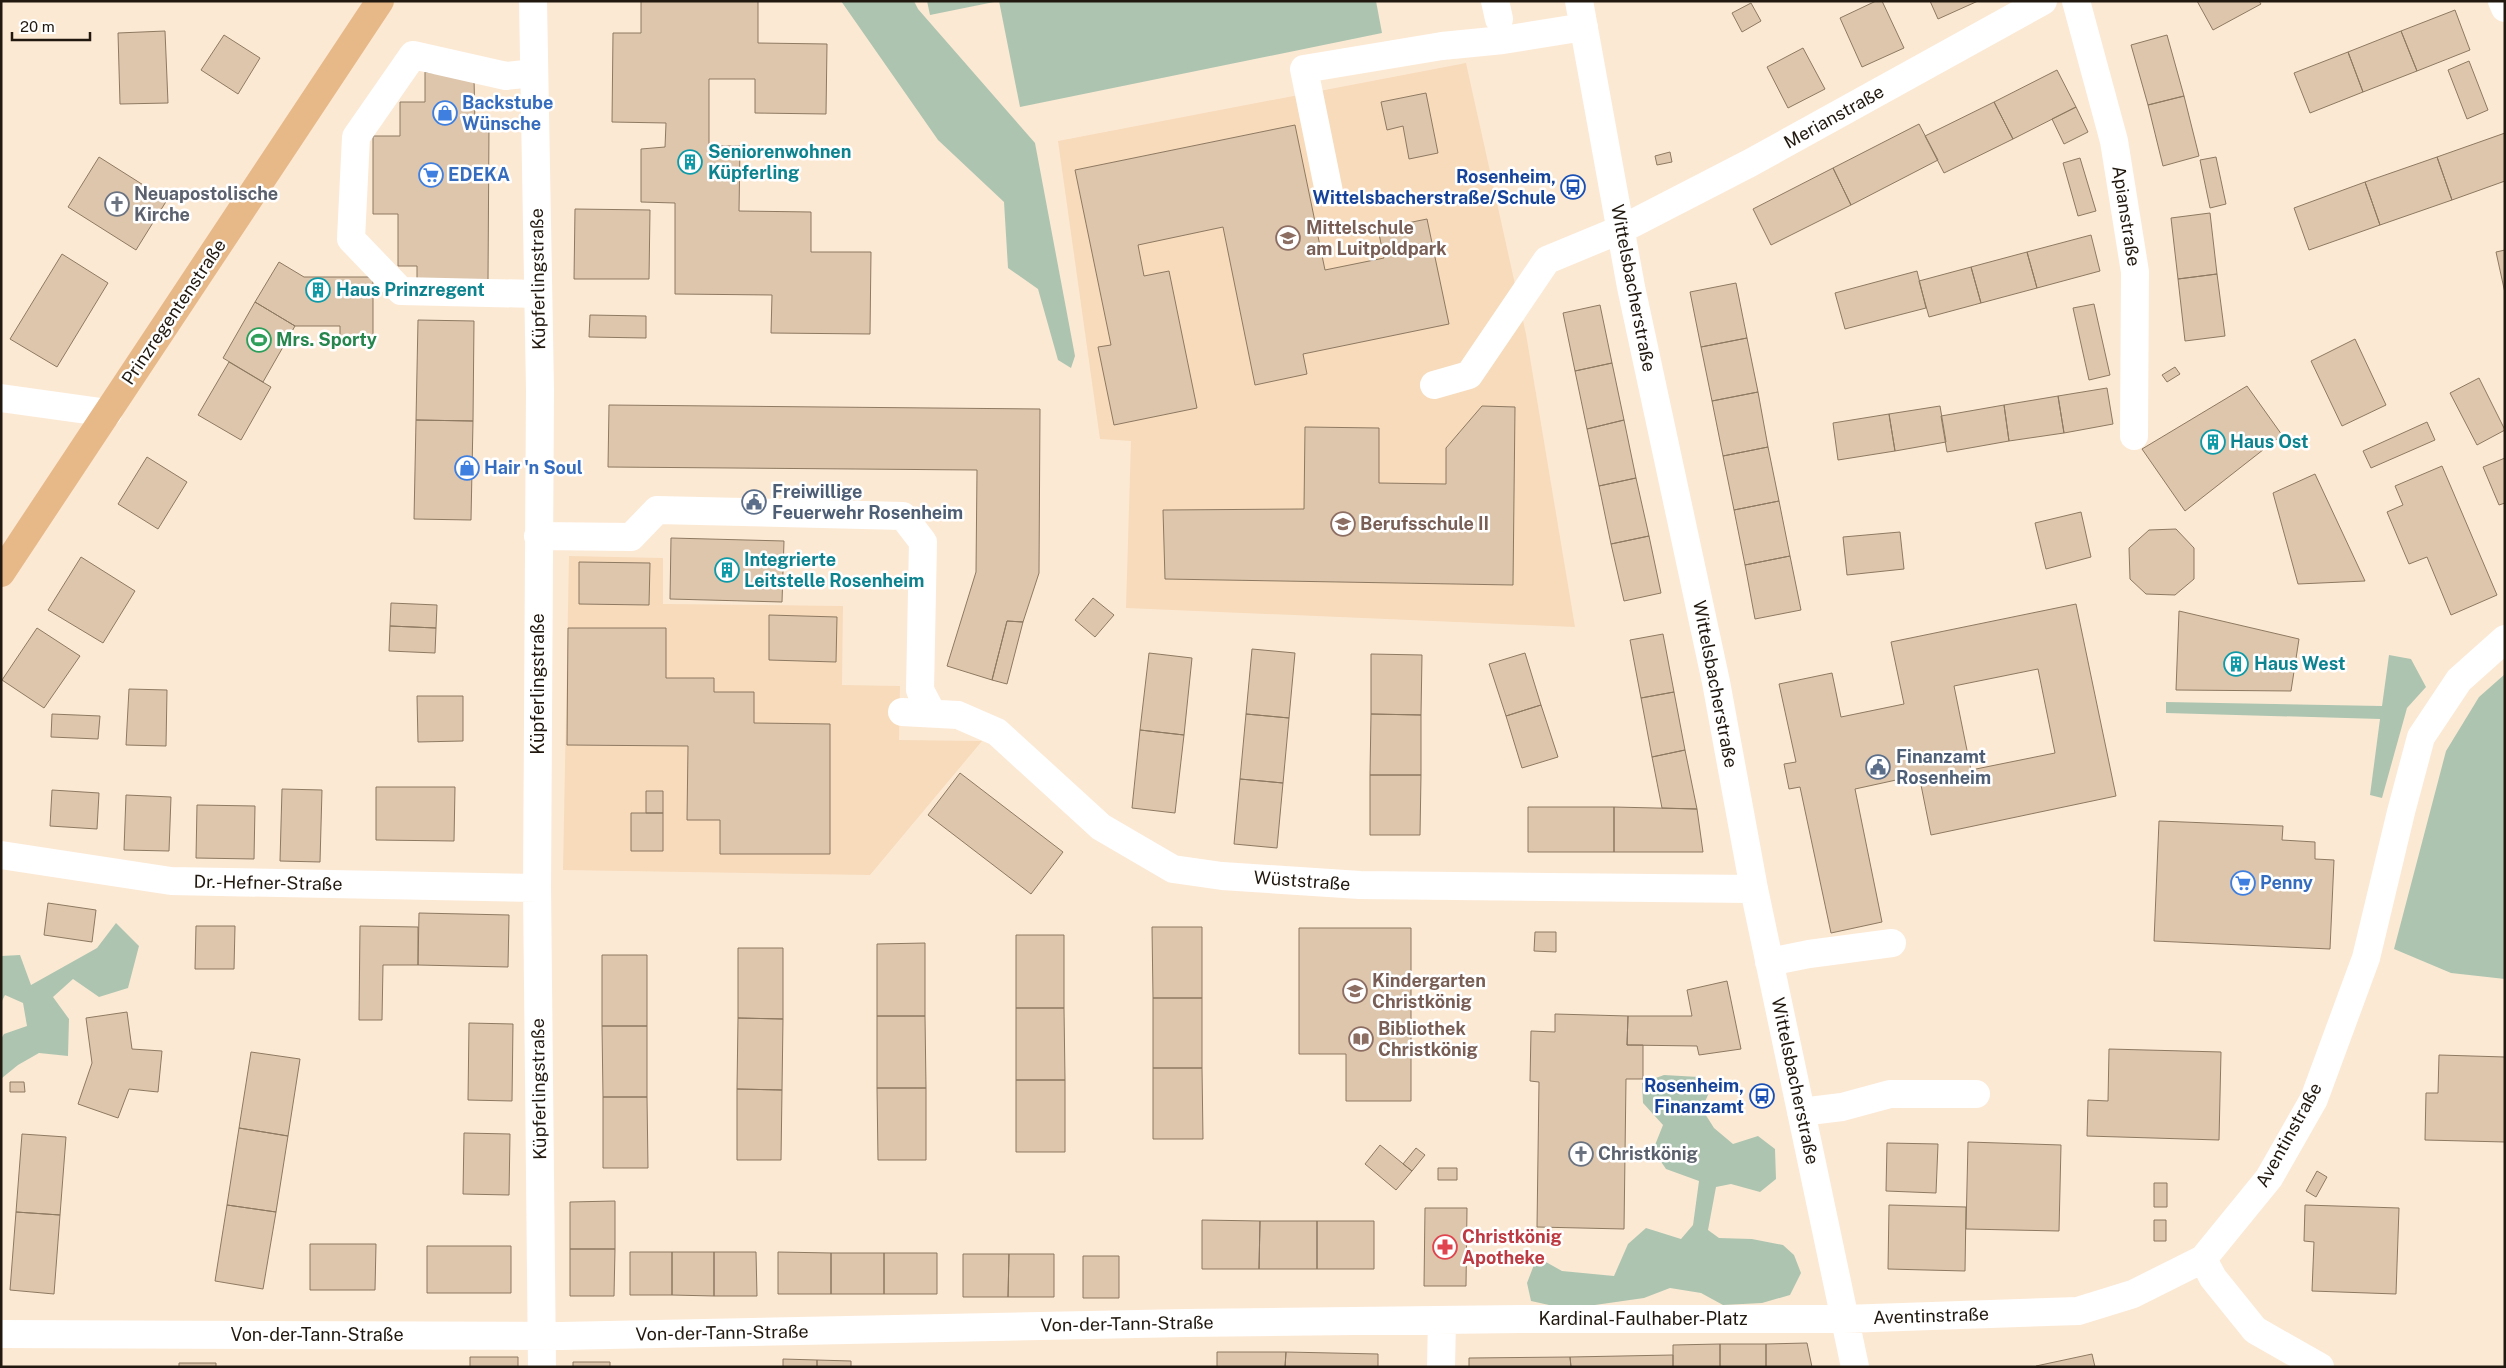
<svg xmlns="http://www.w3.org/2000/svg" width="2506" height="1368" font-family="'Public Sans',sans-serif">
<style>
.built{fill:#f7dbbb}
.green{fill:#adc5b0}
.building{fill:#ddc6ac;stroke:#8e7961;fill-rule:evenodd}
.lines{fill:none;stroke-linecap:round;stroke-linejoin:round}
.minor{stroke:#fff;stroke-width:28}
.major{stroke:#e7b989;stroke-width:28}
.labels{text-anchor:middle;stroke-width:5;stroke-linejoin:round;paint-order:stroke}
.shop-label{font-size:18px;font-weight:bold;fill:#366cbe;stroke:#fff;text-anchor:start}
.street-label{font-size:18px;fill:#21190f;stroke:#fff}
.culture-label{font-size:18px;font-weight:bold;fill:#0d838f;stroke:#fff;text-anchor:start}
.transit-label{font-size:18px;font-weight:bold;fill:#164399;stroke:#fff;text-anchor:end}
.worship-label{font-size:18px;font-weight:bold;fill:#5b616d;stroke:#fff;text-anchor:start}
.education-label{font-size:18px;font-weight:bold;fill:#785e54;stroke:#fff;text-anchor:start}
.leisure-label{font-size:18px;font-weight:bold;fill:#27864d;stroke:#fff;text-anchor:start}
.service-label{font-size:18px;font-weight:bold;fill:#4e5e75;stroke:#fff;text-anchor:start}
.health-label{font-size:18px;font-weight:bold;fill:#be3a42;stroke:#fff;text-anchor:start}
</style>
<rect width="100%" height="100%" fill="#fce9d4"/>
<path class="built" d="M1466,63L1526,334L1575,627L1126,608L1131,441L1100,439L1058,141Z
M569,556L663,558V604L843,606L842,685L900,686L899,740L982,741L870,875L563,870Z"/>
<path class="green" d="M841,1H914L918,9L1035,143L1075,356L1071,368L1058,360L1038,289L1008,268L1004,202L938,140Z
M927,1H1376L1382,33L1020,107L999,1L930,15Z
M2389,655L2411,659L2426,687L2407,708L2382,798L2370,795L2380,719L2166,713V702L2382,706Z
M2505,674V979L2451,973L2394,949L2446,751L2479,697Z
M116,923L139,946L128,988L99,997L73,979L53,997L69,1019L68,1056L39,1053L18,1065L2,1078L1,1039L4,1034L27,1026L23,1003L5,995L1,1003V956L20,955L31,985L97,948Z
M1664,1075L1699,1077L1710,1090L1702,1109L1714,1128L1733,1144L1758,1136L1775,1149L1776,1179L1760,1192L1731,1184L1716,1187L1708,1230L1719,1238L1752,1239L1783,1245L1794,1255L1801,1273L1790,1295L1762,1303L1723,1305L1701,1293L1670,1288L1644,1298L1567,1309L1531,1301L1527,1283L1537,1257L1562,1271L1614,1276L1628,1244L1646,1228L1681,1239L1693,1225L1699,1181L1666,1169L1653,1150L1663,1125L1643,1103L1642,1083Z"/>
<path class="building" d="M641,1H758V43L827,44L826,114L755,113V79H709V146H740L739,211L811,212V252H871L870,334L771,333L772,295L675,294V203L641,202V149L665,147L666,123L612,122L613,33H641Z
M1876,1H1882L1904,48L1862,67L1840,18Z
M1930,1H1978L1938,19Z
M2197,1H2259L2261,4L2213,30Z
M1751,3L1761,21L1742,32L1732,13Z
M2455,10L2470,50L2417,71L2401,31Z
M165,31L168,103L120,104L118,33Z
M2401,31L2417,71L2363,92L2348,52Z
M224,35L260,58L238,94L201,70Z
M2167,35L2184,96L2148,105L2131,45Z
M1803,48L1825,89L1788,108L1767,67Z
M2348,52L2363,92L2310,113L2294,73Z
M2469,61L2488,110L2467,119L2448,70Z
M2057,70L2076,107L2013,139L1994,102Z
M425,72L474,78L475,125H489L488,282H417V266H398V214H373V136H400V102H425Z
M1426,93L1438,153L1409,159L1403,126L1387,130L1381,102Z
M2184,96L2199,156L2163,166L2148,105Z
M1994,102L2013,139L1944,173L1925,136Z
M2076,107L2088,132L2064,144L2052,119Z
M1919,124L1938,160L1851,205L1833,168Z
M1295,125L1325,270L1384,258L1378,229L1427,219L1449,324L1303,354L1307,374L1255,385L1223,227L1138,245L1144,276L1169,271L1197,408L1114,425L1098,347L1111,345L1075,170Z
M2505,133V181L2452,200L2437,157Z
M1670,152L1672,162L1657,165L1655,156Z
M99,157L167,200L136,250L68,207Z
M2216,157L2226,204L2210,208L2200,160Z
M2437,157L2452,200L2380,225L2365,182Z
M2080,158L2096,211L2078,216L2063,163Z
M1833,168L1851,205L1771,245L1753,209Z
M2365,182L2380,225L2309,250L2294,208Z
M575,209L650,210L649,279H574Z
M2210,213L2217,274L2178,279L2171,218Z
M2091,235L2100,271L2037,288L2027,252Z
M2505,250V293L2496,252Z
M2027,252L2037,288L1981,303L1971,267Z
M62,254L108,283L57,367L10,339Z
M279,262L304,277H373V339H340V326H295L255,302Z
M1971,267L1981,303L1929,317L1919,281Z
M1917,271L1926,308L1845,329L1835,293Z
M2217,274L2225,336L2185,341L2178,279Z
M1736,283L1747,338L1701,347L1690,292Z
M255,302L295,326L263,382L223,358Z
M2094,304L2110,375L2089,380L2073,308Z
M1600,305L1612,363L1575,371L1563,313Z
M590,315L646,316V338L589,337Z
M418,320L474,321L473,421L416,420Z
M1747,338L1758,392L1712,401L1701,347Z
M2355,339L2386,405L2342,426L2311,361Z
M229,362L271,387L241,440L198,415Z
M1612,363L1624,420L1587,429L1575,371Z
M2175,367L2180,374L2167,382L2162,375Z
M2479,378L2505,430L2477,445L2450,393Z
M2247,386L2282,435L2185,511L2142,449Z
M2107,388L2113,424L2064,433L2058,396Z
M1758,392L1768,447L1723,456L1712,401Z
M2058,396L2064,433L2009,441L2004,405Z
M609,405L1040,409L1039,573L1023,622L1007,621L992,680L947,666L976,572L977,470L608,467Z
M2004,405L2009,441L1947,452L1941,416Z
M1482,406L1515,407L1513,585L1165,579L1163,510L1304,509L1305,427L1379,428V483L1446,484V448Z
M1940,406L1946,442L1895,451L1889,414Z
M1889,414L1895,451L1838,460L1833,423Z
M416,420L473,421L471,520L414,519Z
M1624,420L1636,478L1599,486L1587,429Z
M2427,422L2435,440L2371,468L2363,451Z
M1768,447L1779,501L1734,510L1723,456Z
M147,457L187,482L158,529L118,504Z
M2505,458V503L2499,505L2483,467Z
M2442,466L2497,595L2451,615L2427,557L2409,564L2387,512L2403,505L2395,486Z
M2315,474L2365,581L2298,584L2273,493Z
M1636,478L1649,536L1611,544L1599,486Z
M1779,501L1790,556L1745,565L1734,510Z
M2081,512L2091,557L2046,569L2035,523Z
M2176,529L2194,548V579L2175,595L2146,594L2130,579L2129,548L2149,530Z
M1900,532L1904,569L1847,575L1843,537Z
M1649,536L1661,593L1624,601L1611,544Z
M671,538L784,541L782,602L670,599Z
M1790,556L1801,610L1755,619L1745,565Z
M81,557L135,591L103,643L48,610Z
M579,562L650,563L649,605L579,604Z
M1093,598L1114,615L1095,637L1075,620Z
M391,603L437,605L436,628L390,626Z
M2076,604L2116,796L1931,835L1919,775L1855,789L1882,922L1831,933L1800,787L1789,789L1784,764L1796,762L1779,684L1832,673L1841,717L1904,704L1891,642ZM2038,669L2055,753L1971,770L1954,686Z
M2179,611L2299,639L2291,691L2176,690Z
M769,615L837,617L836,662L769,660Z
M1007,621L1023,622L1007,684L992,680Z
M390,626L436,628L435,653L389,651Z
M37,628L80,656L44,708L2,680Z
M568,628H666V678H714V692H754V723L830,724V854H720V820H687L688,746L567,745Z
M1663,634L1674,692L1641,698L1630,640Z
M1252,649L1295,653L1289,718L1246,714Z
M1149,653L1192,658L1184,735L1140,730Z
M1525,653L1541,705L1506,716L1489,664Z
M1371,654L1422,655L1421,715L1371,714Z
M129,689L167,690L166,746L126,745Z
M1674,692L1685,750L1652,757L1641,698Z
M417,696H463V741L418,742Z
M1541,705L1558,757L1522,768L1506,716Z
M52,714L100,716L98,739L51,737Z
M1246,714L1289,718L1283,783L1240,779Z
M1371,714L1421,715V775H1370Z
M1140,730L1184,735L1175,813L1132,808Z
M1685,750L1697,809L1662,808L1652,757Z
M960,773L1063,852L1031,894L928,815Z
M1370,775H1421L1420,835H1370Z
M1240,779L1283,783L1277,848L1234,844Z
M376,787H455L454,841L376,840Z
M282,789L322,790L320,862L280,861Z
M52,790L99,793L97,829L50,826Z
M646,791H663V813H646Z
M126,795L171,797L169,851L124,850Z
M197,805L255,806L254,859L196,858Z
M1528,807H1614V852H1528Z
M1614,807L1697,809L1703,852H1614Z
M631,813H663V851H631Z
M2159,821L2283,826L2282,840L2315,842V859L2334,860L2330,949L2154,941Z
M48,903L96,910L92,942L44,935Z
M419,913L509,915L508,967L418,965Z
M196,926H235L234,969H195Z
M360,926L418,927V965H383L382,1020H359Z
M1152,927H1202V998H1153Z
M1299,928H1411V1101H1346V1054H1299Z
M1535,932H1556V952L1534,951Z
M1016,935H1064V1008H1016Z
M925,943V1016H877V944Z
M738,948H783V1019L738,1018Z
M602,955H647V1026H602Z
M1727,981L1741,1049L1699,1055L1697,1046L1627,1045L1628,1016H1692L1687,990Z
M1153,998H1202V1068H1153Z
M1016,1008H1064L1065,1080H1016Z
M127,1012L132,1049L162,1051L158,1092L129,1089L118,1118L78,1104L92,1063L86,1018Z
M1555,1014L1628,1016L1627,1045H1643V1079H1626L1624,1229L1537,1227L1539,1082L1530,1081L1531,1031L1555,1032Z
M877,1016H925L926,1088H877Z
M738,1018L783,1019L782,1090L737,1089Z
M469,1023L513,1024L512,1101L468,1100Z
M602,1026H647V1097H603Z
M2109,1049L2221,1052L2219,1140L2087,1136L2088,1100L2108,1101Z
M251,1052L300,1059L288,1136L239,1128Z
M2439,1055L2505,1057V1142L2425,1140L2426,1093H2438Z
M1153,1068H1202L1203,1139H1153Z
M1016,1080H1065V1152H1016Z
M10,1082H24L25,1092H10Z
M877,1088H926V1160H878Z
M737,1089L782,1090L781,1160H737Z
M603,1097H647L648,1168H603Z
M239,1128L288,1136L276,1212L227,1205Z
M464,1133L510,1134L509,1195L463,1194Z
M22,1134L66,1137L60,1215L16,1212Z
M1968,1142L2061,1145L2059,1231L1966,1229Z
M1887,1143L1938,1144L1936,1193L1886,1191Z
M1380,1145L1412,1171L1396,1190L1365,1164Z
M1416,1148L1425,1155L1412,1171L1403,1164Z
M1438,1168H1457V1180H1438Z
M2317,1171L2327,1177L2316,1197L2306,1191Z
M2154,1183H2167V1207H2154Z
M615,1201V1249H570V1202Z
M227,1205L276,1212L263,1289L215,1281Z
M1889,1205L1966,1207L1965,1271L1888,1269Z
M2305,1205L2399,1208L2396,1294L2312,1291L2314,1242L2304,1241Z
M1425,1208H1467L1466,1286H1424Z
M16,1212L60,1215L54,1294L10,1290Z
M1202,1220L1260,1221L1259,1269H1202Z
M2154,1220H2166V1241H2154Z
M1260,1221H1317V1269H1259Z
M1317,1221H1374V1269H1317Z
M310,1244H376L375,1290H310Z
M427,1246H511V1293H427Z
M570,1249H615L614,1296H570Z
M630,1252H672V1295H630Z
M672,1252H714V1296L672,1295Z
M714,1252H756L757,1296H714Z
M778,1252L831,1253V1294H778Z
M831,1253H884V1294H831Z
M884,1253H937V1294H884Z
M963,1254H1009L1008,1297H963Z
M1009,1254H1054V1297H1008Z
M1083,1256H1119V1298H1083Z
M1807,1343L1812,1367H1766V1344Z
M1720,1344V1367H1673V1345Z
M1720,1344H1766V1367H1720Z
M1217,1352H1286L1285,1367H1217Z
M1286,1352L1378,1354V1367H1285Z
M2092,1354L2095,1367H2036V1366Z
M1673,1355V1367H1571L1570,1357Z
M470,1357H518V1367H470Z
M1570,1357L1571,1367H1469V1358Z
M783,1359L817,1360V1367H783Z
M817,1360L851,1361V1367H817Z
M573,1362H610V1367H573Z
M179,1363H216V1367H179Z"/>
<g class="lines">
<path class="minor" d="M533,1L540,390L537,888L542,1367
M1495,1L1499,19
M1579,1L1631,287L1716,682L1754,889L1855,1367
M2076,1L2114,141L2135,272L2134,436
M2502,1L2505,8
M534,73L506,76L413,55L356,137L351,239L401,291L537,294
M1329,192L1304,69L1442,46L1503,40L1584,27
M1434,385L1469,375L1547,260L1622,229L1750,163L2043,1
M1,398L108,413
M538,536L631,537L657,510L903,516L923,542L920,690L932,713
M902,712L958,715L997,732L1101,827L1173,869L1222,876L1360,885L1754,889
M1,855L171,881L537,888
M1769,962L1809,954L1892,943
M1801,1112L1842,1107L1890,1094H1976
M2203,1259L2213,1278L2255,1330L2320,1367
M1,1334L561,1336L1186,1323L1520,1319H1844L2078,1311L2133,1294L2203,1259L2269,1178L2314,1099L2366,958L2401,812L2421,737L2459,680L2505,639
M1441,1367L1442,1320"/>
<path class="major" d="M1,573L380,1"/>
</g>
<defs>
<g id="shop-ring" transform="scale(1.25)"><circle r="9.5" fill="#fff" stroke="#3f7fe0" stroke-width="1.5"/><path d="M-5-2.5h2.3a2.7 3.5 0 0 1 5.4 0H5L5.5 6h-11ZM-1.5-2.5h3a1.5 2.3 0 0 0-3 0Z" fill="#3f7fe0"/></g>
<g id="building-ring" transform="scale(1.25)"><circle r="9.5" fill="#fff" stroke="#0f9aa8" stroke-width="1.5"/><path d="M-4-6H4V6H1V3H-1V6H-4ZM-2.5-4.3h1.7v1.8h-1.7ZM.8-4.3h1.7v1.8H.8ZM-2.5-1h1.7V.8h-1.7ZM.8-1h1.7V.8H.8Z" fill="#0f9aa8"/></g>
<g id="supermarket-ring" transform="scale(1.25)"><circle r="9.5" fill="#fff" stroke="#3f7fe0" stroke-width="1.5"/><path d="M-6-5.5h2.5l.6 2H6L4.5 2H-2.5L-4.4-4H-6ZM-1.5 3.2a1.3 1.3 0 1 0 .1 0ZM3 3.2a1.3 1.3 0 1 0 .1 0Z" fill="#3f7fe0"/></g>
<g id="bus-ring" transform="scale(1.25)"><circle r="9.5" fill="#fff" stroke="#1a4fb4" stroke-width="1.5"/><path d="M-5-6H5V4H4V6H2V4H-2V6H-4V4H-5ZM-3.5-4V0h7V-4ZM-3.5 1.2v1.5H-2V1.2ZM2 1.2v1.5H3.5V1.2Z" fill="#1a4fb4"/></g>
<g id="church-ring" transform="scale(1.25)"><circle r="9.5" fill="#fff" stroke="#6b7280" stroke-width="1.5"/><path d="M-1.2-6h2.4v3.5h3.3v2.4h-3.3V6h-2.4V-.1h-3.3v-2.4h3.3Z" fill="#6b7280"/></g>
<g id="school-ring" transform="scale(1.25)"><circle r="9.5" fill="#fff" stroke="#8d6e63" stroke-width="1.5"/><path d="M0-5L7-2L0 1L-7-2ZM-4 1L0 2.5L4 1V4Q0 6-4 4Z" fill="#8d6e63"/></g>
<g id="stadium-ring" transform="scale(1.25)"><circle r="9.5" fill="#fff" stroke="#2e9e5b" stroke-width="1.5"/><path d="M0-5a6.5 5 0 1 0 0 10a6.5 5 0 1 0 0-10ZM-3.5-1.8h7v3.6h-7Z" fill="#2e9e5b"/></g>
<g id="civic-ring" transform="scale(1.25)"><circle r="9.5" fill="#fff" stroke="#5c6f8a" stroke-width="1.5"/><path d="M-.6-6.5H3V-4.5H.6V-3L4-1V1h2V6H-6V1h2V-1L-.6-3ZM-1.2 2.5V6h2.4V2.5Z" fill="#5c6f8a"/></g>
<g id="library-ring" transform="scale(1.25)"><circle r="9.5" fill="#fff" stroke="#8d6e63" stroke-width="1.5"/><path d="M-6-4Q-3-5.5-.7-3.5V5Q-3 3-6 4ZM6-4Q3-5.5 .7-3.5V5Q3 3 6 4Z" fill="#8d6e63"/></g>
<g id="pharmacy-ring" transform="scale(1.25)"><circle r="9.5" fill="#fff" stroke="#e0444e" stroke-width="1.5"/><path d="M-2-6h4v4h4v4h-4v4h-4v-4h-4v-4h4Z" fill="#e0444e"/></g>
</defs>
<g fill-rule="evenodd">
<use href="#shop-ring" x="445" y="113"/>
<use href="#building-ring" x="690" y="162"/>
<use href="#supermarket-ring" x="431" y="175"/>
<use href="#bus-ring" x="1573" y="187"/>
<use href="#church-ring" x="117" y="204"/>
<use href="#school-ring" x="1288" y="238"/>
<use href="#building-ring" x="318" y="290"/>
<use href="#stadium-ring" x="259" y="340"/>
<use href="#building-ring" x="2213" y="442"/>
<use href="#shop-ring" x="467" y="468"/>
<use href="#civic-ring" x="754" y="502"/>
<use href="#school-ring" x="1343" y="524"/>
<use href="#building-ring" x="727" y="570"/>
<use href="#building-ring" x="2236" y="664"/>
<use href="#civic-ring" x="1878" y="767"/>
<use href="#supermarket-ring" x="2243" y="883"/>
<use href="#school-ring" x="1355" y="991"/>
<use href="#library-ring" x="1361" y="1039"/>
<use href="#bus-ring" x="1762" y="1096"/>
<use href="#church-ring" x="1581" y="1154"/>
<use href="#pharmacy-ring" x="1445" y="1247"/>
</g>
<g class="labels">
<g class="shop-label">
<text x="462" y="109">Backstube<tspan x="462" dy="21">Wünsche</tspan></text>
<text x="448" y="181">EDEKA</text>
<text x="484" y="474">Hair 'n Soul</text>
<text x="2260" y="889">Penny</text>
</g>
<g class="street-label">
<text transform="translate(1834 117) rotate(-29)" y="6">Merianstraße</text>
<text transform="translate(2126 216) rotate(81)" y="6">Apianstraße</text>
<text transform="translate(538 279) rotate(-91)" y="6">Küpferlingstraße</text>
<text transform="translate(1633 288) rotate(79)" y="6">Wittelsbacherstraße</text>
<text transform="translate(174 312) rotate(-56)" y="6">Prinzregentenstraße</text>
<text transform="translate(538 684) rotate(-90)" y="6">Küpferlingstraße</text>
<text transform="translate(1715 684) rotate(79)" y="6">Wittelsbacherstraße</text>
<text transform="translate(1302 881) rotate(4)" y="6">Wüststraße</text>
<text transform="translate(268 883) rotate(1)" y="6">Dr.-Hefner-Straße</text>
<text transform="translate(1795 1081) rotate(78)" y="6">Wittelsbacherstraße</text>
<text transform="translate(539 1089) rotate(-91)" y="6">Küpferlingstraße</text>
<text transform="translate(2289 1135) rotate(-61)" y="6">Aventinstraße</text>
<text transform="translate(1931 1316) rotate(-2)" y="6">Aventinstraße</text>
<text x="1643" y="1325">Kardinal-Faulhaber-Platz</text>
<text transform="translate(1127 1324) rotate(-1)" y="6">Von-der-Tann-Straße</text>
<text transform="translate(722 1333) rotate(-1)" y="6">Von-der-Tann-Straße</text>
<text x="317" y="1341">Von-der-Tann-Straße</text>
</g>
<g class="culture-label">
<text x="708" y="158">Seniorenwohnen<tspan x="708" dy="21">Küpferling</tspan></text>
<text x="336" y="296">Haus Prinzregent</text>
<text x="2230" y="448">Haus Ost</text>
<text x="744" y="566">Integrierte<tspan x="744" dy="21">Leitstelle Rosenheim</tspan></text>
<text x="2254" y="670">Haus West</text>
</g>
<g class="transit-label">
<text x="1556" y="183">Rosenheim,<tspan x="1556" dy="21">Wittelsbacherstraße/Schule</tspan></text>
<text x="1744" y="1092">Rosenheim,<tspan x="1744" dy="21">Finanzamt</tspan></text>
</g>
<g class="worship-label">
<text x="134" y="200">Neuapostolische<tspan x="134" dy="21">Kirche</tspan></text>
<text x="1598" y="1160">Christkönig</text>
</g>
<g class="education-label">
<text x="1306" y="234">Mittelschule<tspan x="1306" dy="21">am Luitpoldpark</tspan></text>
<text x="1360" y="530">Berufsschule II</text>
<text x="1372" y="987">Kindergarten<tspan x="1372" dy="21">Christkönig</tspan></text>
<text x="1378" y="1035">Bibliothek<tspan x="1378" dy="21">Christkönig</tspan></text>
</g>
<g class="leisure-label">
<text x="276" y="346">Mrs. Sporty</text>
</g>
<g class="service-label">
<text x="772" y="498">Freiwillige<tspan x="772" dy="21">Feuerwehr Rosenheim</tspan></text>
<text x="1896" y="763">Finanzamt<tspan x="1896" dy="21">Rosenheim</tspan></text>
</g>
<g class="health-label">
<text x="1462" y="1243">Christkönig<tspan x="1462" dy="21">Apotheke</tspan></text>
</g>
</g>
<rect width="2506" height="1368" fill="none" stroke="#21190f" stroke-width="5"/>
<path d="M12 32v8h78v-8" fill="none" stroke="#21190f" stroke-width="2.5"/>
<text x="20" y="32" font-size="15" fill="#21190f" stroke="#ffffff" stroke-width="4" paint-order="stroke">20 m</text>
</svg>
